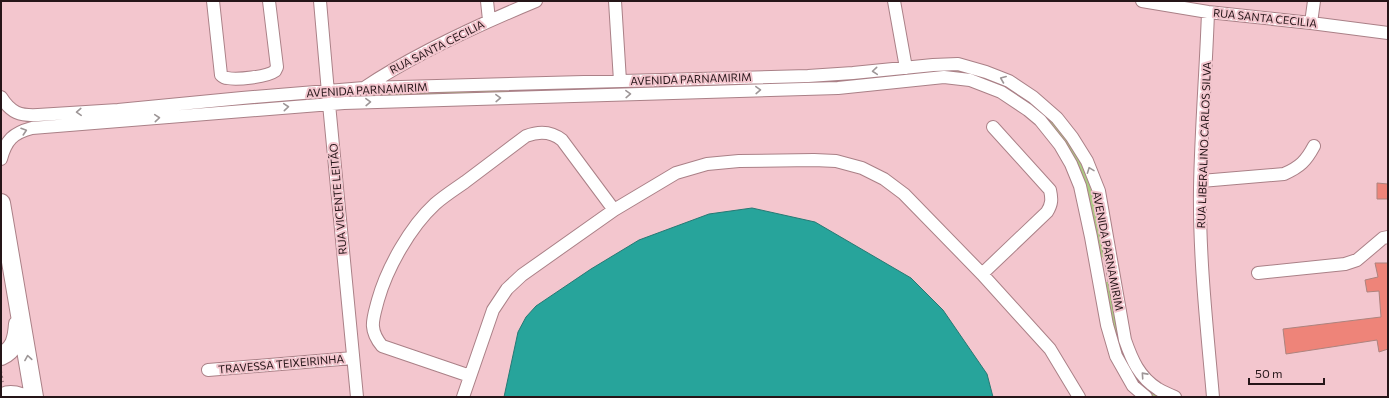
<svg xmlns="http://www.w3.org/2000/svg" width="1389" height="398" font-family="Commissioner,sans-serif">
<style>
.green{fill:#accb83}
.water{fill:#27a49b;stroke:#267974}
.building{fill:#ee8479;stroke:#ad837e}
.lines{fill:none;stroke-linecap:round;stroke-linejoin:round}
.minor-casing{stroke:#aa8087;stroke-width:14}
.highway-casing{stroke:#aa8087;stroke-width:20}
.path{stroke:#9d7c82;stroke-width:2;stroke-dasharray:2 3;stroke-linecap:butt}
.minor{stroke:#fff;stroke-width:12}
.highway{stroke:#fff;stroke-width:18}
.oneway{stroke:#9d9697}
.labels{text-anchor:middle;stroke-width:4;stroke-linejoin:round;paint-order:stroke}
.street-label{font-size:11px;fill:#251518;stroke:#f3c6ce}
</style>
<rect width="100%" height="100%" fill="#f3c6ce"/>
<path class="green" d="M950,65L1006,83L1056,121L1080,158L1087,176L1092,193L1105,257L1099,258L1065,143L1052,125L1031,105L984,80L962,72L939,71L912,76L862,82L372,97V92Z
M1102,282H1109L1118,332L1124,352L1166,397H1155L1138,384L1118,354Z"/>
<path class="water" d="M752,208L815,222L911,278L943,310L987,374L993,397H504L518,332L526,317L536,306L591,269L639,240L709,214Z"/>
<path class="building" d="M1377,183L1388,184V199H1377Z
M1375,263H1388V349L1379,352L1377,340L1286,354L1283,329L1381,317L1379,291L1367,292L1365,280L1378,277Z"/>
<g class="lines">
<g class="minor-casing">
<path id="minor" d="M213,1L221,75C223,77 224,78 227,78C237,80 267,77 275,71L277,67L269,1
M320,1L329,104L357,397
M487,1L489,20
M615,1L620,81
M894,1L906,68
M1142,1L1208,12L1311,23L1388,33
M1208,12C1206,71 1201,130 1200,188C1199,258 1207,328 1213,397
M1311,23L1314,1
M364,88C416,53 478,25 536,1
M1,97C11,113 20,116 38,115L118,110L242,98L364,88L808,76L853,73L933,65L958,64L986,72L1009,81L1033,97L1057,118L1072,137L1087,161L1099,191L1125,340C1132,360 1139,377 1158,389C1163,392 1170,395 1175,397
M1,159C6,140 13,133 32,128L344,103L838,88L944,77L970,80L1001,92L1028,110L1040,120L1060,145L1071,164L1080,186L1091,237L1107,325L1116,356L1133,386L1146,397
M1201,181L1284,174C1300,167 1306,161 1314,146
M1258,273L1345,264L1357,260L1383,238L1388,237
M982,274L1047,212C1052,204 1052,199 1050,190L993,127
M208,370L353,358
M470,376L382,346C368,329 373,319 378,300C387,268 410,227 435,204C444,196 455,189 465,182C485,167 506,151 526,136C539,131 551,131 562,140L614,210
M463,397L493,310L507,289L522,275L614,210L676,173L707,164L739,161L814,160L836,161L862,168L884,179L904,194L982,274L1050,349L1079,397"/>
</g>
<g class="highway-casing">
<path id="highway" d="M1,203L34,397
M1,356C15,350 17,338 18,324
M3,397C8,394 15,395 21,397"/>
</g>
<path class="path" d="M1,371L3,382"/>
<use href="#minor" class="minor"/>
<use href="#highway" class="highway"/>
</g>
<defs><path id="oneway-chevron" d="M-2-3.5L2.5 0L-2 3.5" fill="none" stroke-width="1.6" stroke-linecap="round" stroke-linejoin="round"/></defs>
<g class="oneway">
<use href="#oneway-chevron" transform="translate(875 71) rotate(175)"/>
<use href="#oneway-chevron" transform="translate(1003 79) rotate(-158)"/>
<use href="#oneway-chevron" transform="translate(758 90) rotate(-2)"/>
<use href="#oneway-chevron" transform="translate(628 94) rotate(-2)"/>
<use href="#oneway-chevron" transform="translate(498 98) rotate(-2)"/>
<use href="#oneway-chevron" transform="translate(368 102) rotate(-2)"/>
<use href="#oneway-chevron" transform="translate(286 107) rotate(-5)"/>
<use href="#oneway-chevron" transform="translate(79 112) rotate(177)"/>
<use href="#oneway-chevron" transform="translate(157 118) rotate(-5)"/>
<use href="#oneway-chevron" transform="translate(24 131) rotate(-18)"/>
<use href="#oneway-chevron" transform="translate(1090 170) rotate(-111)"/>
<use href="#oneway-chevron" transform="translate(28 358) rotate(-99)"/>
<use href="#oneway-chevron" transform="translate(1144 375) rotate(-132)"/>
</g>
<g class="labels">
<g class="street-label">
<text transform="translate(1265 18) rotate(6)" y="4">RUA SANTA CECILIA</text>
<text transform="translate(437 47) rotate(-27)" y="4">RUA SANTA CECILIA</text>
<text transform="translate(691 79) rotate(-2)" y="4">AVENIDA PARNAMIRIM</text>
<text transform="translate(367 90) rotate(-3)" y="4">AVENIDA PARNAMIRIM</text>
<text transform="translate(1204 145) rotate(-88)" y="4">RUA LIBERALINO CARLOS SILVA</text>
<text transform="translate(338 199) rotate(-95)" y="4">RUA VICENTE LEITÃO</text>
<text transform="translate(1108 251) rotate(79)" y="4">AVENIDA PARNAMIRIM</text>
<text transform="translate(281 364) rotate(-5)" y="4">TRAVESSA TEIXEIRINHA</text>
</g>
</g>
<rect width="1389" height="398" fill="none" stroke="#251518" stroke-width="4"/>
<path d="M1249 378v6h75v-6" fill="none" stroke="#251518" stroke-width="2"/>
<text x="1255" y="378" font-size="12" fill="#251518" stroke="#f3c6ce" stroke-width="3" paint-order="stroke">50 m</text>
</svg>
